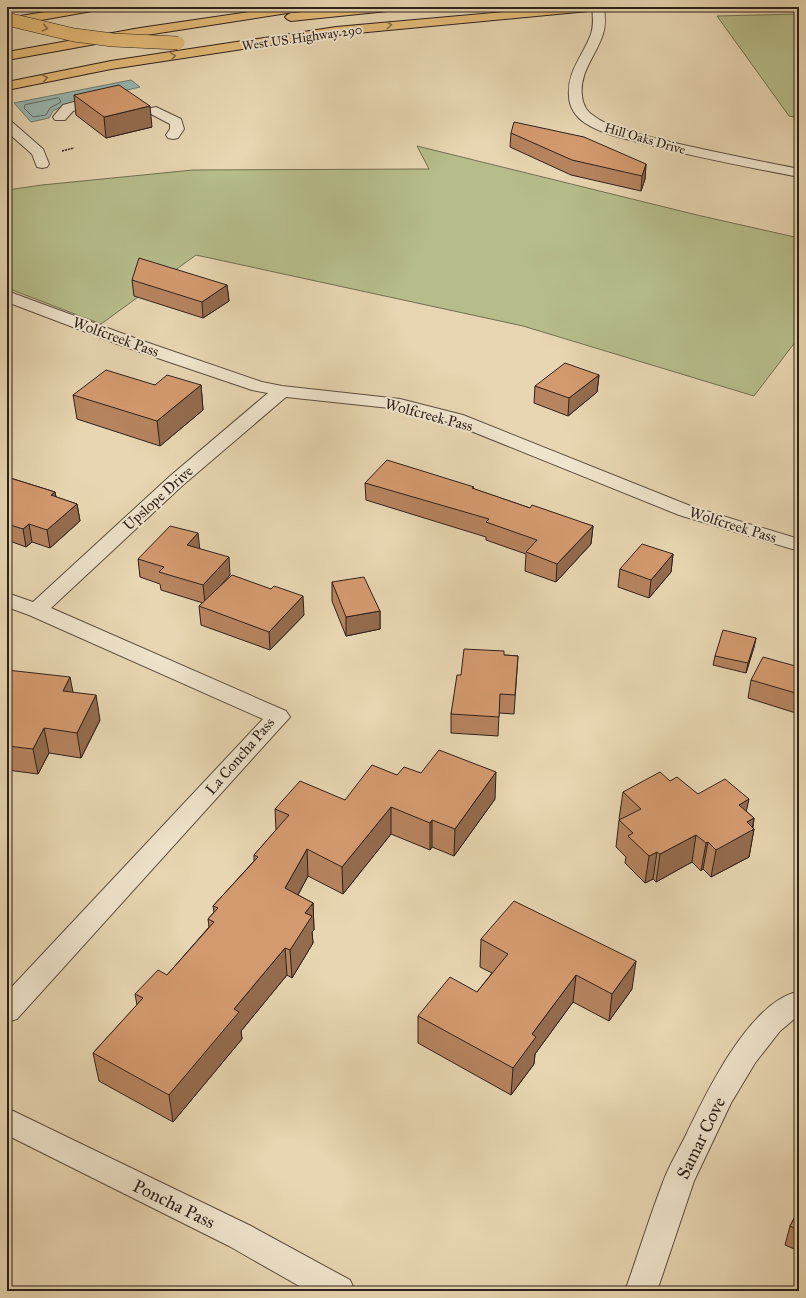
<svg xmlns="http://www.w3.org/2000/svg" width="806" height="1298" font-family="'IM FELL Great Primer',serif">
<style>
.green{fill:#b6bd8b;stroke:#726f53}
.water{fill:#98b8b2;stroke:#6e7c76}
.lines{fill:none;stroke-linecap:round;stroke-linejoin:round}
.shore{stroke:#636c66;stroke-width:1}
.minor-casing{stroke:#5c4e40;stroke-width:2}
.major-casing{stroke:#2e211b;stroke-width:2}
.highway-casing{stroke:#2e211b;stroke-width:2}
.path{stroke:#2e211b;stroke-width:1.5;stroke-dasharray:2 1;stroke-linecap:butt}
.minor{fill:#efe4cc;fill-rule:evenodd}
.major{fill:#e4bb78;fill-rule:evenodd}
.highway{fill:#e4bb78;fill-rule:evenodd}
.major-bridge-casing{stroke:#2e211b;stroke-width:14;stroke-linecap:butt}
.major-bridge{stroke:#e4bb78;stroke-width:13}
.wall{fill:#b6845f;stroke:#2e211b}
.shaded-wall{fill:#946c4e;stroke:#2e211b}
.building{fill:#d49a6f;stroke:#2e211b}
.oneway{stroke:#896e4a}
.labels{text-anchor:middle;stroke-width:4;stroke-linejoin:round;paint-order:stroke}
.far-street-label{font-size:13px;fill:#2e211b;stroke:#efe4cc}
.street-label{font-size:15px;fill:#2e211b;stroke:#efe4cc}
.near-street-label{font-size:18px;fill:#2e211b;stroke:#efe4cc}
</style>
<rect width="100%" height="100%" fill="#e7d6b1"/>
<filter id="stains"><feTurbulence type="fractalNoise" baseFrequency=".005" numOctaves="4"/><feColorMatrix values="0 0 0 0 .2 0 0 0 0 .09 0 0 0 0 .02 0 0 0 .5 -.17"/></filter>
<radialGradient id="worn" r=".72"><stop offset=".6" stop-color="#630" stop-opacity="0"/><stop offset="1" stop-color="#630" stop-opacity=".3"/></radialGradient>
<path class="green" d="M799,14V118L789,116L717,16Z
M417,146L697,215L799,238V337L754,396L523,326L196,255L101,324L7,288V190L42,185L193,170L429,169Z"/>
<path class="water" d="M131,80L140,87L64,105L53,111L49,118L31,122L14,103Z"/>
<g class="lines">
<path class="shore" d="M59,98L61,102L50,108L46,115L33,117L24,108L25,105Z"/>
<g class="minor-casing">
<path id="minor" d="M592,7H604C605,16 606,25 603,34C596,56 579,72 582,96C583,105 587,112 594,116C611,129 633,132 654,138C702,150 750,159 799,169V177C747,167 696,157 645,144C625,138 603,135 585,123C576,117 569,107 569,96C567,71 583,56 591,34C594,25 593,16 592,7Z
M103,94L108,95L110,98L108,101L73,111L65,120H55L53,117L63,105Z
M156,107L181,119L184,129L178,138L173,139L168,138L166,135L170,129V124L151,114L149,111L151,108Z
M7,121L12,122L43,149L49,164L47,167L42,168L37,167L32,154L7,132Z
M7,291L140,340L262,382L282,386L400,399L463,415L693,507L799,539V551L679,515L451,423L399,409L286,397L183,485L51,608L286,711L290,717L17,1019L7,1022V992L263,719L29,615L7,607V593L33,602L169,477L268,393L252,390L128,348L7,302Z
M793,993L799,995V1015L780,1031L755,1063L731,1103L694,1181L657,1291H625C638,1255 649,1218 663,1182C669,1166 678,1151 686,1135C706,1093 747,1008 793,993Z
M7,1108L251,1226L350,1280L355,1291H308L229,1246L7,1135Z"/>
</g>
<g class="major-casing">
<path id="major" d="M561,7H605L603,9L599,10L336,35L111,69L7,90V82L111,61L336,27Z"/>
</g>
<g class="highway-casing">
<path id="highway" d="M77,7H104L102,9L98,10L7,26V18Z
M284,7H313L311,9L307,10L140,36L7,60V52L140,28Z
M360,7H403L401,9L397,10L291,21L287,19L285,17L287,15L291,13Z"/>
</g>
<path class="path" d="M621,10L666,7
M62,151L74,148"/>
<use href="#minor" class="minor"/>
<use href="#major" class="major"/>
<use href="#highway" class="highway"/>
<g class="major-bridge-casing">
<path id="major-bridge" d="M7,19L74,35L113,40L178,43"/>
</g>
<use href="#major-bridge" class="major-bridge"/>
</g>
<path class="wall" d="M74,95L152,127L106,138L76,115Z
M511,133L646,164L645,179L641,191L571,175L510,147Z
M132,280L227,285L229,301L203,318L134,296Z
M599,375L597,392L568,416L534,403L535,386Z
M155,385H201L203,410L160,446L77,419L73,395Z
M7,477L55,492L56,497L77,504L80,521L50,548L32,542L26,547L7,540Z
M365,483L474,489L530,508L593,526L591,544L556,582L525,571L526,554L486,540V537L366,500Z
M199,548L230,575L221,585L304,615L270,650L201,625L199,606L203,603L161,590L160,584L140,577L138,559Z
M673,554L671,572L649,598L618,587L620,569Z
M332,582L380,611V629L346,636L332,601Z
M756,638L754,647L746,673L713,665L715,656Z
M504,655L518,656L514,714L499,713L498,736L451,733V714L461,675Z
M799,667V714L748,698L751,680Z
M7,670L73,692L100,720L81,758L49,753L38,774L7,770Z
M421,773L495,799L454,856L432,847L430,850L391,834L343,894L308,876L298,895L313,903L314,930L312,932L313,943L292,978L287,975L241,1031L242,1039L173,1122L99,1081L93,1053L137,1005L135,994L167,975L209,927L208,919L214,912L213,906L254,861V855L276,830L275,809L345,800L397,775Z
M670,781L698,794L746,811L754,818L753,828L754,829L749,857L711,877L703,869L701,871L692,862L656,882L653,879L645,883L625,863L626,857L616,847L619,820H620L619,819L623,792Z
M481,939L632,989L609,1021L573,1002L535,1054L534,1064L511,1095L418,1043V1016L477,992L492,973L480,967Z
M799,1209V1251L785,1245L790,1226Z"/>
<path class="shaded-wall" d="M150,106L152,127L106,138L104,117Z
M646,164L645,179L641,191L642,176Z
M227,285L229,301L203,318L202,302Z
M599,375L597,392L568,416L569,398Z
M201,385L203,410L160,446L157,421Z
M55,492L58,509L51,495Z
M77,504L80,521L50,548L47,530Z
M29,524L32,542L26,547L23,529Z
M593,526L591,544L556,582L557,564Z
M198,533L200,551L187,545Z
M673,554L671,572L649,598L651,580Z
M229,557L230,575L205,603L203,585Z
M303,596L304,615L270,650L269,632Z
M380,611V629L346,636V617Z
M756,638L754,647L746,673L748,663Z
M70,677L75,702L63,691Z
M96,695L100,720L81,758L77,733Z
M44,728L49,753L38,774L33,749Z
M496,772L495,799L454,856L455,829Z
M749,799L743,827L739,805Z
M391,807V834L343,894L342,867Z
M754,818L752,831L754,829L749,857L711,877L716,850L747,822Z
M432,820V847L430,850V823Z
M696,835L692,862L656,882L660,854Z
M708,842L703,869L701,871L706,843Z
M307,849L308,876L287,915L285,888Z
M657,852L653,879L645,883L649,856Z
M313,903L314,930L312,932L313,943L292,978L290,950L305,913Z
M285,948L287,975L241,1031L242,1039L173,1122L169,1095L234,1009Z
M636,961L632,989L609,1021L612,994Z
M576,975L573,1002L535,1054L534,1064L511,1095L513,1068L532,1034Z"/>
<path class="building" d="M119,85L150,106L104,117L74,95Z
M514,122L584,137L646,164L642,176L572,160L511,133Z
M139,258L227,285L202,302L132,280Z
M565,363L599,375L569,398L535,386Z
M106,370L155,385L167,375L201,385L157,421L73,395Z
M387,460L474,487L472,488L530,508L532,505L593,526L557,564L526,552L537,540L486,522L489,519L365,483Z
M7,477L55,492L51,495L77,504L47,530L29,524L23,529L7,524Z
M170,526L198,533L187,545L229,557L203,585L159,572L164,567L138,559Z
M642,544L673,554L651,580L620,569Z
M232,575L271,589L274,586L303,596L269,632L199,606Z
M364,577L380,611L346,617L332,582Z
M723,630L756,638L748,663L715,656Z
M464,649L504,651V655L518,656L515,695L500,694L499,717L451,714L457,675H461Z
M763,657L799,667V694L751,680Z
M7,670L70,677L63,691L96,695L77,733L44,728L33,749L7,746Z
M439,750L496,772L455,829L432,820L430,823L391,807L342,867L307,849L285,888L313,903L305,913L312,916L290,950L285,948L234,1009L239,1012L169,1095L93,1053L143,998L135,994L158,970L167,975L214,922L208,919L218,908L213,906L258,857L254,855L289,815L275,809L300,781L345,800L372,765L397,775L404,767L421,773Z
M660,772L670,781L677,777L698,794L725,779L749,799L739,805L754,818L747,822L754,829L716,850L708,842L706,843L696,835L660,854L657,852L649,856L628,836L633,833L619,820L641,809L623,792Z
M514,901L636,961L612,994L576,975L532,1034L536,1037L513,1068L418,1016L450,977L477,992L508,954L481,939Z
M799,1209V1230L790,1226Z"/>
<defs><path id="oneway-chevron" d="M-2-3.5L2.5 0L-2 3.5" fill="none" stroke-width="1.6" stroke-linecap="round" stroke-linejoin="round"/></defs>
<g class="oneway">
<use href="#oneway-chevron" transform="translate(389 25) rotate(-6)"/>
<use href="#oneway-chevron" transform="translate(45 28) rotate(13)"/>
<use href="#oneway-chevron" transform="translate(173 56) rotate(-9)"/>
<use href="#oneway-chevron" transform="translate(45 78) rotate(-11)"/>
</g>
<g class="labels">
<g class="far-street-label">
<text transform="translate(302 37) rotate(-8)" y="5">West US Highway 290</text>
<text transform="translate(645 138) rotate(16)" y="5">Hill Oaks Drive</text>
</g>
<g class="street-label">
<text transform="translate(116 337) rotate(20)" y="5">Wolfcreek Pass</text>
<text transform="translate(429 415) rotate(15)" y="5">Wolfcreek Pass</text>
<text transform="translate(158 498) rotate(-42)" y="5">Upslope Drive</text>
<text transform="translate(733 525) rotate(17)" y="5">Wolfcreek Pass</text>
<text transform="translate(240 756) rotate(-49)" y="5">La Concha Pass</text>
</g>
<g class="near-street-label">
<text transform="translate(701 1138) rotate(-64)" y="6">Samar Cove</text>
<text transform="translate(174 1204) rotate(26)" y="6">Poncha Pass</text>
</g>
</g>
<rect width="806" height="1298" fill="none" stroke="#e7d6b1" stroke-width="24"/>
<rect x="8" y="8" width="790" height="1282" fill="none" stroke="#2e211b" stroke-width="2"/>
<rect x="12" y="12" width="782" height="1274" fill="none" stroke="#2e211b"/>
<rect width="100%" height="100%" filter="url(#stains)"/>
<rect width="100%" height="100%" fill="url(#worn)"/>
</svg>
